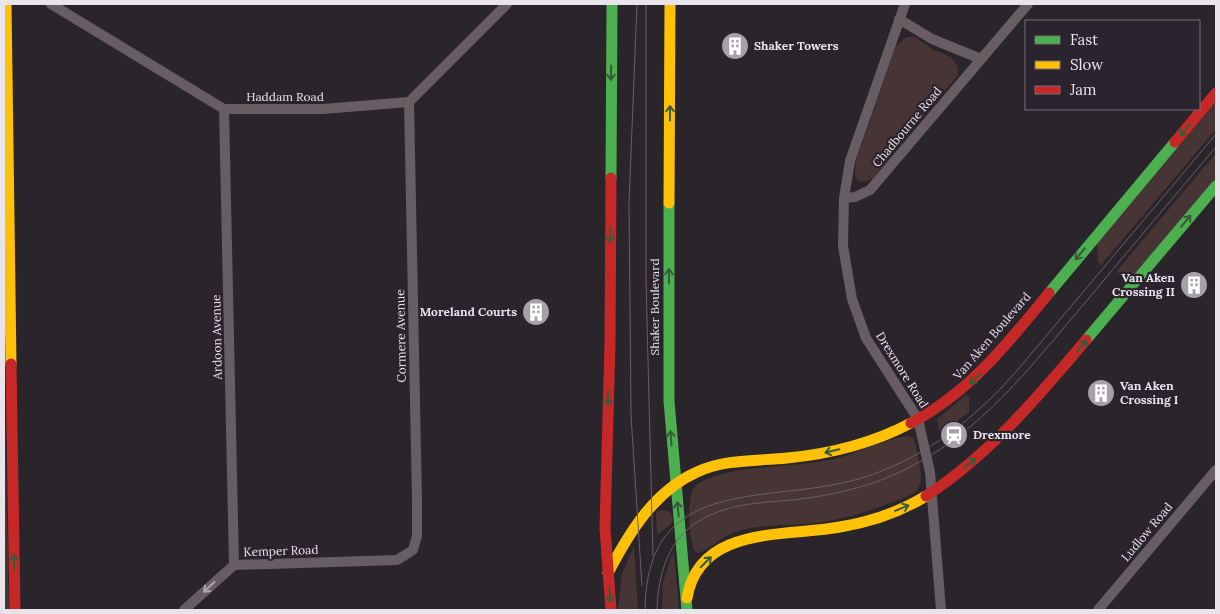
<svg xmlns="http://www.w3.org/2000/svg" width="1220" height="614" font-family="Lora,serif">
<style>
.green{fill:#473536}
.lines{fill:none;stroke-linecap:round;stroke-linejoin:round}
.street{stroke:#675d63;stroke-width:10}
.fast{stroke:#4caf50;stroke-width:11}
.slow{stroke:#ffc107;stroke-width:11}
.jam{stroke:#c62828;stroke-width:11}
.tram{stroke:#676065;stroke-width:1}
.oneway{stroke:#385b3b}
.oneway2{stroke:#aea7ae}
.labels{text-anchor:middle;stroke-width:4.5;stroke-linejoin:round;paint-order:stroke}
.poi-label{font-size:12px;font-weight:bold;fill:#e9e4eb;stroke:#2b232d;text-anchor:start}
.street-label{font-size:12px;fill:#e9e4eb;stroke:#2b232d}
</style>
<rect width="100%" height="100%" fill="#2a252b"/>
<path class="green" d="M906,37H915L934,50L951,57L958,67V75L873,178C866,183 854,184 855,171C855,158 863,143 867,130C877,102 886,74 896,46Z
M1216,102V129L1101,265L1098,263L1097,244Z
M1216,153V178L1130,280H1127L1126,272L1119,274L1117,271Z
M4,370L9,610H4Z
M966,395L969,397V412L940,434L937,419Z
M907,436L912,437L915,442C917,457 927,481 915,493C884,506 850,519 815,523C790,526 759,524 735,532C721,536 712,549 698,553L694,550C689,539 686,496 695,487C718,464 796,468 830,460C856,454 880,441 907,436Z
M661,510L670,512L673,519L671,524L657,535L656,512Z
M634,546L638,610H618L622,574Z
M674,552L679,610H662L663,583L671,556Z"/>
<g class="lines">
<path class="street" d="M51,4L224,109H323L409,102L507,4
M905,4L850,161L844,198L843,246L852,299L866,338L918,419L930,472L941,610
M899,19L932,39L981,59
M224,109L234,565
M844,198L855,197L870,190L1028,4
M184,610L234,565L397,560L413,550L417,536V500L409,102
M1098,610L1216,470"/>
<path class="fast" d="M611,178L612,4
M669,203V401L687,610
M1049,293L1175,142
M1086,340L1216,186"/>
<path class="slow" d="M6,4L11,364
M669,203L670,4
M608,573C629,533 654,491 697,472C725,459 757,461 787,458C830,454 873,443 911,423
M687,598C699,525 786,537 840,527C870,522 900,512 926,496"/>
<path class="jam" d="M1175,142L1216,93
M611,178L610,343L605,528L611,610
M11,364L15,610
M911,423C970,392 1008,343 1049,293
M926,496C989,455 1038,397 1086,340"/>
<path class="tram" d="M637,4L629,203L631,415L642,586
M646,4V281L653,556
M645,610C646,468 775,508 868,476C927,456 974,419 1015,373L1216,134
M657,610C659,547 686,513 751,504C770,501 789,501 808,498C842,493 874,485 904,470C981,433 1030,367 1084,304C1128,251 1172,199 1216,147"/>
</g>
<defs><path id="oneway-shaft" d="M-6 0H5M1.5-3L5.5 0L1.5 3" fill="none" stroke-width="1.6" stroke-linecap="round" stroke-linejoin="round" transform="scale(1.25)"/></defs>
<g class="oneway">
<use href="#oneway-shaft" transform="translate(611 73) rotate(91)"/>
<use href="#oneway-shaft" transform="translate(670 113) rotate(-90)"/>
<use href="#oneway-shaft" transform="translate(1185 130) rotate(130)"/>
<use href="#oneway-shaft" transform="translate(1186 221) rotate(-50)"/>
<use href="#oneway-shaft" transform="translate(610 235) rotate(90)"/>
<use href="#oneway-shaft" transform="translate(1080 254) rotate(130)"/>
<use href="#oneway-shaft" transform="translate(669 276) rotate(-90)"/>
<use href="#oneway-shaft" transform="translate(1082 346) rotate(-50)"/>
<use href="#oneway-shaft" transform="translate(975 379) rotate(135)"/>
<use href="#oneway-shaft" transform="translate(608 398) rotate(92)"/>
<use href="#oneway-shaft" transform="translate(671 438) rotate(-94)"/>
<use href="#oneway-shaft" transform="translate(832 451) rotate(166)"/>
<use href="#oneway-shaft" transform="translate(970 463) rotate(-39)"/>
<use href="#oneway-shaft" transform="translate(902 508) rotate(-22)"/>
<use href="#oneway-shaft" transform="translate(678 509) rotate(-96)"/>
<use href="#oneway-shaft" transform="translate(14 562) rotate(-91)"/>
<use href="#oneway-shaft" transform="translate(706 562) rotate(-45)"/>
<use href="#oneway-shaft" transform="translate(610 595) rotate(86)"/>
</g>
<use class="oneway2" href="#oneway-shaft" transform="translate(209 587) rotate(137)"/>
<defs>
<g id="building-disc" transform="scale(1.4375)"><circle r="9.5" fill="#a6a1a8" stroke="#2b232d"/><path d="M-4-6H4V6H1V3H-1V6H-4ZM-2.5-4.3h1.7v1.8h-1.7ZM.8-4.3h1.7v1.8H.8ZM-2.5-1h1.7V.8h-1.7ZM.8-1h1.7V.8H.8Z" fill="#fff"/></g>
<g id="station-disc" transform="scale(1.4375)"><circle r="9.5" fill="#a6a1a8" stroke="#2b232d"/><path d="M-3-6H3Q5-6 5-4V2Q5 4 3 4L4.5 6H3L1.5 4h-3L-3 6H-4.5L-3 4Q-5 4-5 2V-4Q-5-6-3-6ZM-3.5-4v3h7v-3ZM-3.5 1v1.5H-2V1ZM2 1v1.5H3.5V1Z" fill="#fff"/></g>
</defs>
<g fill-rule="evenodd">
<use href="#building-disc" x="735" y="46"/>
<use href="#building-disc" x="1194" y="285"/>
<use href="#building-disc" x="536" y="312"/>
<use href="#building-disc" x="1101" y="393"/>
<use href="#station-disc" x="954" y="435"/>
</g>
<g class="labels">
<g class="poi-label">
<text x="754" y="50">Shaker Towers</text>
<text x="1175" y="282" text-anchor="end">Van Aken<tspan x="1175" dy="14">Crossing II</tspan></text>
<text x="517" y="316" text-anchor="end">Moreland Courts</text>
<text x="1120" y="390">Van Aken<tspan x="1120" dy="14">Crossing I</tspan></text>
<text x="973" y="439">Drexmore</text>
</g>
<g class="street-label">
<text x="285" y="101">Haddam Road</text>
<text transform="translate(907 127) rotate(-50)" y="4">Chadbourne Road</text>
<text transform="translate(655 307) rotate(-90)" y="4">Shaker Boulevard</text>
<text transform="translate(401 336) rotate(-91)" y="4">Cormere Avenue</text>
<text transform="translate(992 336) rotate(-49)" y="4">Van Aken Boulevard</text>
<text transform="translate(217 337) rotate(-91)" y="4">Ardoon Avenue</text>
<text transform="translate(902 370) rotate(58)" y="4">Drexmore Road</text>
<text transform="translate(1147 532) rotate(-50)" y="4">Ludlow Road</text>
<text transform="translate(281 551) rotate(-2)" y="4">Kemper Road</text>
</g>
</g>
<rect width="1220" height="614" fill="none" stroke="#e9e4eb" stroke-width="10"/>
<rect x="1025" y="20" width="175" height="90" fill="#2b232d" stroke="#777079"/>
<rect x="1035" y="36" width="25" height="8" fill="#4caf50" stroke="#777079"/>
<text x="1070" y="45" font-size="15" fill="#e9e4eb">Fast</text>
<rect x="1035" y="61" width="25" height="8" fill="#ffc107" stroke="#777079"/>
<text x="1070" y="70" font-size="15" fill="#e9e4eb">Slow</text>
<rect x="1035" y="86" width="25" height="8" fill="#c62828" stroke="#777079"/>
<text x="1070" y="95" font-size="15" fill="#e9e4eb">Jam</text>
</svg>
